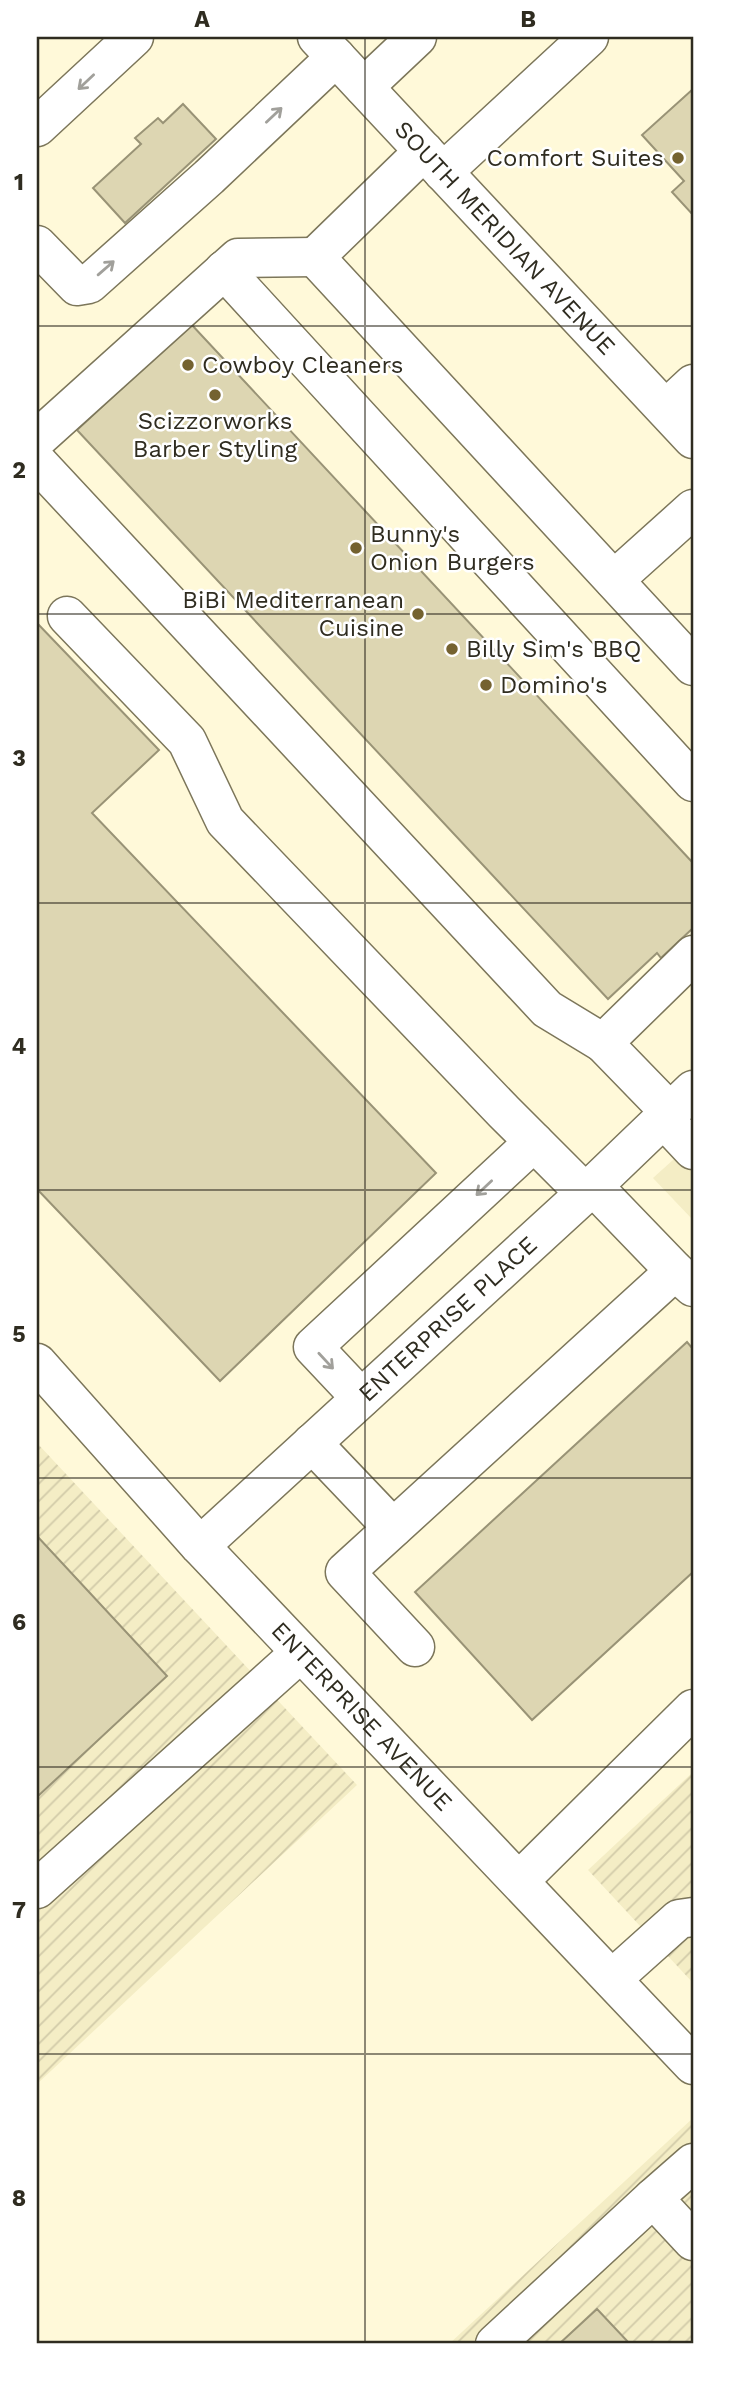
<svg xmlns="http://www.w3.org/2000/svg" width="730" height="2381" font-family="'Work Sans',sans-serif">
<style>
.built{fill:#f4edc5}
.industrial{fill:url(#industrial-furrows)}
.building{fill:#ddd6b2;stroke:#999376;stroke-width:2}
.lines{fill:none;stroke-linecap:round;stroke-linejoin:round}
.minor-casing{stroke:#7c765a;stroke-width:41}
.major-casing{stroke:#7c765a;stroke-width:41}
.minor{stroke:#fff;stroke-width:38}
.major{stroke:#fff;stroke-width:38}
.oneway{stroke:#a1a09b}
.grid{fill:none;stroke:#2f2c20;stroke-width:2;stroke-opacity:0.55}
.poi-dot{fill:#746230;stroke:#fff;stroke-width:2.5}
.labels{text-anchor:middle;stroke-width:5;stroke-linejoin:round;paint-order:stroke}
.poi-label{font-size:24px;fill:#2f2c20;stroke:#fff;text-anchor:start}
.street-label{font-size:24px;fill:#2f2c20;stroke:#fff}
.neatline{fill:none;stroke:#2f2c20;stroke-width:2.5}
.grid-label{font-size:23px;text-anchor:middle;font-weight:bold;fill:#2f2c20}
</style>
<defs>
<pattern id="industrial-furrows" width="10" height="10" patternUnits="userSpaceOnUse" patternTransform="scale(1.75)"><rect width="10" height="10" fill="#f4edc5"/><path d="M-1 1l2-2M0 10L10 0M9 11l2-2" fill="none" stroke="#d2cba9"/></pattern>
</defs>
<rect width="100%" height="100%" fill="#fff9d9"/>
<path class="built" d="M693,1142V1220L653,1178Z"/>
<path class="industrial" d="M37,1443L357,1785L37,2084Z
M693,1772V1983L588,1870Z
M693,2118V2344H449Z"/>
<path class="building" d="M693,89V215L672,192L684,181L642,135Z
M183,104L216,139L125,223L93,188L141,144L135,138L158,118L163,123Z
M191,324L693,863V928L661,958L657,953L608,999L77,430Z
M37,623L159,750L92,813L436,1173L220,1381L37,1189Z
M687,1342L693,1349V1572L532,1720L415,1592Z
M37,1536L167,1676L37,1797Z
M597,2309L630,2344H559Z"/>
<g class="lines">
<g class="minor-casing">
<g id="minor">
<path d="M364,87L417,37"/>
<path d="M37,127L134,37"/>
<path d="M424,151L315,257L693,666"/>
<path d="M443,172L589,37"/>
<path d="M37,245L77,286L89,284L209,177L336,57"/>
<path d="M224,270L693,782"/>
<path d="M666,409L693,384"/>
<path d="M37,439L238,258L315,257"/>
<path d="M37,462L547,1009L603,1043"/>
<path d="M614,580L693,509"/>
<path d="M67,616L187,741L225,821L504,1112L584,1192"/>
<path d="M670,1112L603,1043L693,955"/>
<path d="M663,1118L693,1150"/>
<path d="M593,1186L675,1271L693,1287"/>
<path id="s1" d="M37,1363L200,1546L693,2065"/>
<path d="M361,1398L313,1347L534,1142"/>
<path d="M312,1443L393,1528"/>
<path id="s2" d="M200,1546L593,1186L693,1090"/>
<path d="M415,1647L345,1572L675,1271"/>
<path d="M519,1881L693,1709"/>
<path d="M37,1889L300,1653"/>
<path d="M612,1979L679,1919L693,1917"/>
<path d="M693,2163L653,2198L693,2241"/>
<path d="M495,2344L653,2198"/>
</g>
</g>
<g class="major-casing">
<g id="major">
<path id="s3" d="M317,37L693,439"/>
</g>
</g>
<use href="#minor" class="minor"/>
<use href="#major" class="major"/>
</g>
<defs><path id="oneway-shaft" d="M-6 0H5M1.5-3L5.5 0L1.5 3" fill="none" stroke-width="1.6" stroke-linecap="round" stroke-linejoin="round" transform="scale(1.75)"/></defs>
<g class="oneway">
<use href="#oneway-shaft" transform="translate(86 82) rotate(137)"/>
<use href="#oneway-shaft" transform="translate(274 115) rotate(-43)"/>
<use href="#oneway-shaft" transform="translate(106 268) rotate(-41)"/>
<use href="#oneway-shaft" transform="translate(484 1188) rotate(137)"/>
<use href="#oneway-shaft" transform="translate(326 1361) rotate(47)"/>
</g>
<path class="grid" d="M365,37V2344M37,326H693M37,614H693M37,903H693M37,1190H693M37,1478H693M37,1767H693M37,2054H693"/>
<g class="poi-dot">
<circle cx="678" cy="158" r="7"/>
<circle cx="188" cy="365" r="7"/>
<circle cx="215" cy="395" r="7"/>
<circle cx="356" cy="548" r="7"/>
<circle cx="418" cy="614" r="7"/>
<circle cx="452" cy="649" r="7"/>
<circle cx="486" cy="685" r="7"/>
</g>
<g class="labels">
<g class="poi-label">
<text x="664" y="166" text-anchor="end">Comfort Suites</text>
<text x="202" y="373">Cowboy Cleaners</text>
<text x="215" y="429" text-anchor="middle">Scizzorworks<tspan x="215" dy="28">Barber Styling</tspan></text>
<text x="370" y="542">Bunny's<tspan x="370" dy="28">Onion Burgers</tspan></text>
<text x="404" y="608" text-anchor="end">BiBi Mediterranean<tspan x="404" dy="28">Cuisine</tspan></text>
<text x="466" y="657">Billy Sim's BBQ</text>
<text x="500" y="693">Domino's</text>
</g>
<g class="street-label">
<text dy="8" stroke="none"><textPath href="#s3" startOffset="275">SOUTH MERIDIAN AVENUE</textPath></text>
<text dy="8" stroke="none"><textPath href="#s2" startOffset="336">ENTERPRISE PLACE</textPath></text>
<text dy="8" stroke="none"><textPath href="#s1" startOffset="480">ENTERPRISE AVENUE</textPath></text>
</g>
</g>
<rect width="730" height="2381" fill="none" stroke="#ffffff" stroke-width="77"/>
<rect x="38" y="38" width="654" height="2304" class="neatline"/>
<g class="grid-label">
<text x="202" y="27">A</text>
<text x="528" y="27">B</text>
<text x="19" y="190">1</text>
<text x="19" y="478">2</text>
<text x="19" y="766">3</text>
<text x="19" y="1054">4</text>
<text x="19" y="1342">5</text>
<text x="19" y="1630">6</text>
<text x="19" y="1918">7</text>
<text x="19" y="2206">8</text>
</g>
</svg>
